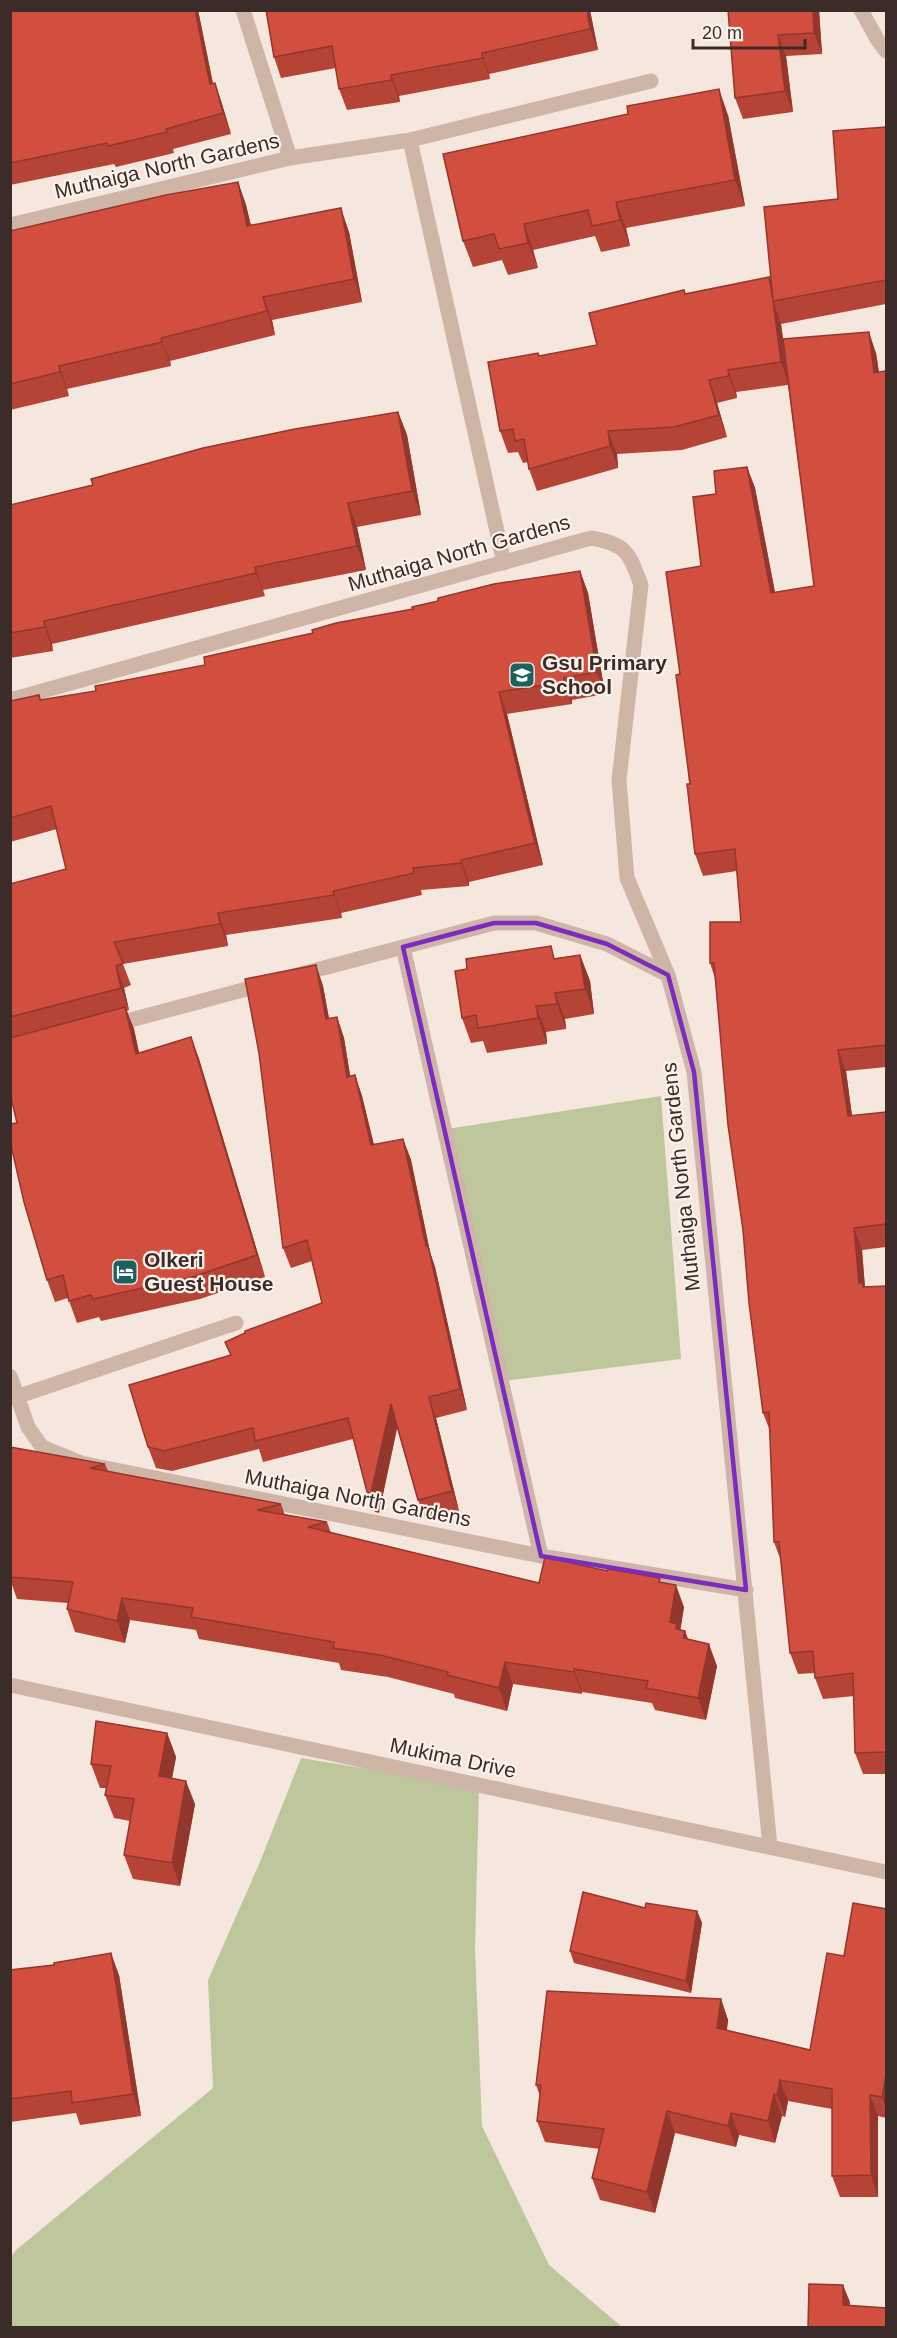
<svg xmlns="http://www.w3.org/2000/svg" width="897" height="2338" font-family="Arial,sans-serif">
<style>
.green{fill:#bec69c}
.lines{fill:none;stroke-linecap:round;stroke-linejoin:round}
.street{stroke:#cfb5a8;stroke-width:15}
.wall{fill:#b54436}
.shaded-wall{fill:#93372c}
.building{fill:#d24f3f;stroke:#93372c;stroke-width:1.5}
.marked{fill:none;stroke:#7b2cbf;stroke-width:4.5;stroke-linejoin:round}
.labels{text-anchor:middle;stroke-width:4.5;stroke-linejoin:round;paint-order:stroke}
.street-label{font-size:21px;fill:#3b2c29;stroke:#fcf2eb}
.poi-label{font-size:21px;font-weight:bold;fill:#3b2c29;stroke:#fcf2eb;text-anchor:start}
</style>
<rect width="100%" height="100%" fill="#f5e7de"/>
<path class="green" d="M661,1096L681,1359L503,1381L447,1129Z
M301,1758L479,1787L475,1948L482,2126L549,2265L622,2327H11L10,2259L16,2250L213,2088L208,1980L260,1862Z"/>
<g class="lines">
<path class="street" d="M243,10L290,158
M861,10L877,39L886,51
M410,140L504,563
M10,225L290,158L410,140L651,81
M10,700L591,538C627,544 629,553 641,585L619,780L627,878L668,975L694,1072L770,1847
M403,947L541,1556
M297,975L494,923H536L607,944L668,975
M112,1025L265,984
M10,1376L28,1427L42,1447L81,1463L541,1556L746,1590
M16,1397L236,1323
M10,1685L886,1872"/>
</g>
<path class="wall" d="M10,10H198L213,83H215L222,104L231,134L173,149L174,153L116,167L114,164L10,185Z
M266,10H593L590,11L598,50L489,74L490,79L399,96L400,102L347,110L339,89L336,68L281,78L274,57Z
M728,10H819L822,54L786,56L793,112L743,119L735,98Z
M728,115L745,206L626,228L630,246L601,252L595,236L533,250L538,268L508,275L502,260L473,267L463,241Z
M886,127V304L781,324L783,339L876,353L879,372L886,371V1067L846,1071L852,1116L886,1112V1247L862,1250L865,1287L886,1286V1774H863L855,1753L854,1696L823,1699L815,1678V1673L798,1674L790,1653L781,1561L774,1542L770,1431L763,1413L715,978L710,963L741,922L737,871L703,876L695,854L680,674L701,566L716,494L747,467L755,488L775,592L814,586L788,385L736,392L737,398L717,403L727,437L682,450L617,454L618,468L537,491L529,469L528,462L523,463L518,452L508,453L500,431L539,356L597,345L684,290L685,294L771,281L838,199Z
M238,182L246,205L251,225L349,232L362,302L272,320L275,335L170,361L171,366L67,389L69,396L10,410V231Z
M398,412L407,435L421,515L357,527L366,570L263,590L265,596L52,644L53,651L10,658V505Z
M580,571L588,593L605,694L572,700V704L507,714L543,865L469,882V886L421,890L422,895L341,913L342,918L226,935L228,946L123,964L131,985L124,988L129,1010L127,1011L134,1029L139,1053L191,1037L199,1059L265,1277L200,1299L101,1321L99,1317L77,1323L68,1298L55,1302L47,1280L17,1123L10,1093V884L66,869L57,829L10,842V701L39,695L41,700L96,691L205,665L313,633L413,609Z
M580,955L590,981L594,1014L565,1019L566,1029L546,1032L547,1044L487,1053L483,1041L471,1043L462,1018L556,958Z
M316,965L323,986L329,1019L337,1017L344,1038L350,1076L355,1075L362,1096L374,1145L403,1139L411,1160L430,1252L435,1267L467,1410L436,1418L459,1511L426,1520L418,1500L397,1428L379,1513L375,1512L367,1492L353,1439L263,1462L259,1449L172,1471L156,1468L148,1447L230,1355L322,1303L312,1261L291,1268L283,1248Z
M10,1447L105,1464L108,1471L281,1504L285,1515L327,1522L331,1533L539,1583L661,1582L684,1607L680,1630L685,1631L688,1639L717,1666L706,1720L655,1710L652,1703L582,1692V1694L513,1684L507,1711L455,1698L454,1694L388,1677L341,1670L339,1663L199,1639L196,1630L130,1620L125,1643L75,1632L67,1609L68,1603L17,1599L12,1585H10Z
M167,1733L176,1757L172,1778L195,1804L180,1886L133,1879L124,1855L130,1821L114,1818L105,1795L106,1788H100L91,1764Z
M645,1908L697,1911L702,1923L691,1993L574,1963L570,1951Z
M886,1909V2118L878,2116V2197H840L832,2176V2109L788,2101L785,2117L782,2116L775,2143L739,2135L736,2147L675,2133L655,2213L600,2200L592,2178L600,2149L545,2142L537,2121L540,2096L536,2085L721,1999L728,2020L727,2030L810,2050L844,1956Z
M10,1970L119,1975L141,2116L80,2125L76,2113L10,2122Z"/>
<path class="shaded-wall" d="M195,10H198L217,105L210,84Z
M587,10H590L598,50L590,29Z
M813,10H819L822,54L814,33Z
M778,35L786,56L793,112L785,91Z
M482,53L489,74L490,79L483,58Z
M391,75L399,96L400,102L392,80Z
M215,83L222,104L231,134L223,113Z
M719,89L728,115L745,206L735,180Z
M238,182L246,205L256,250L247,226Z
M616,202L626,228L630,246L620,220Z
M341,208L349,232L362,302L354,279Z
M524,224L533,250L538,268L528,243Z
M263,297L272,320L275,335L267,311Z
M773,301L781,324L789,385L781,362Z
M869,332L876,353L882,394L874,373Z
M161,338L170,361L171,366L162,342Z
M59,366L67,389L69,396L60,372Z
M728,370L736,392L737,398L729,376Z
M709,380L717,403L727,437L719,415Z
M398,412L407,435L421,515L412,491Z
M608,431L617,454L618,468L610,446Z
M747,467L755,488L779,614L771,593Z
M348,503L357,527L366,570L357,546Z
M255,567L263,590L265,596L256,573Z
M580,571L588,593L605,694L597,672Z
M44,621L52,644L53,651L45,627Z
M564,678L572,700V704L564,682Z
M499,692L507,714L543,865L535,843Z
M461,860L469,882V886L461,863Z
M333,891L341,913L342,918L334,895Z
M218,913L226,935L228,946L220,924Z
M580,955L590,981L594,1014L585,989Z
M316,965L323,986L333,1040L326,1019Z
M116,966L124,988L129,1010L121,988Z
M555,993L565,1019L566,1029L557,1004Z
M536,1006L546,1032L547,1044L538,1018Z
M125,1007L134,1029L144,1076L136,1054Z
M337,1017L344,1038L354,1098L347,1077Z
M191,1037L199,1059L265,1277L257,1255Z
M838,1050L846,1071L855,1138L848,1116Z
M355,1075L362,1096L379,1166L371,1145Z
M403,1139L411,1160L430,1252L435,1267L467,1410L460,1389L426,1246Z
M854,1228L862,1250L865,1289L859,1283Z
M429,1397L436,1418L459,1511L452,1491Z
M391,1404L398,1424L379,1513L371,1493Z
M676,1585L684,1607L680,1633L670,1622Z
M122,1598L130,1620L125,1643L117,1621Z
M685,1631L693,1653L683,1638Z
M709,1644L717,1666L706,1720L698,1698Z
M505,1662L513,1684L507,1711L499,1688Z
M574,1669L582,1692V1694L574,1672Z
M167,1733L176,1757L168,1800L159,1776Z
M186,1781L195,1804L180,1886L172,1863Z
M697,1911L702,1923L691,1993L686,1981Z
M111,1953L119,1975L141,2116L133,2094Z
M721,1999L728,2020L724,2049L717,2028Z
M886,2075V2108L882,2097Z
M780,2080L788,2101L785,2117L777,2095Z
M774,2094L782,2116L775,2143L768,2121Z
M870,2095L878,2116V2197L871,2175Z
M667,2111L675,2133L655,2213L647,2192Z
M731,2113L739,2135L736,2147L728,2126Z
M843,2285L850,2302L849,2322L843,2305Z"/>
<path class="building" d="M10,10H195L210,84L215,83L223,113L166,129L167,132L108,146L107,143L10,163Z
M266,10H587L590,29L482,53L483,58L391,75L392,80L339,89L332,46L274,57Z
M728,10H813L814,33L778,35L785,91L735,98Z
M719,89L735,180L616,202L620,220L592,226L588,210L524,224L528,243L499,249L494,234L463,241L443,154L628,114L627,106Z
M886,127V280L773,301L781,362L728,370L729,376L709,380L719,415L674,427L608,431L610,446L529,469L524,439L515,441L513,429L500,431L488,362L538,353L539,356L597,345L589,313L684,290L685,294L769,277L773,300L764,207L838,199L833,131Z
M238,182L247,226L341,208L354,279L263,297L267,311L161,338L162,342L59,366L60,372L10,384V231L166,195Z
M869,332L874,373L886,371V1045L838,1050L848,1116L886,1112V1224L854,1228L859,1283H863V1287L886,1286V1752L855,1753L853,1673L815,1678L813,1651L790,1653L779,1542H774L769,1412L763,1413L749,1303L743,1230L728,1125L714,963H710V922H741L735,849L695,854L687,784H690L676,675L680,674L666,572L701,566L693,497L716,494L714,471L747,467L771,593L814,586L783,339Z
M398,412L412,491L348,503L357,546L255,567L256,573L44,621L45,627L10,633V505L93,485L91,479L203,448L295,429Z
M580,571L597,672L564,678V682L499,692L535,843L461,860V863L413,868L414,873L333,891L334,895L218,913L220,924L114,942L123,963L116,966L121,988L10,1017V884L66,869L51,806L10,818V701L39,695L40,700L96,691L95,686L205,665L204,657L313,633L312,630L336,623L413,609L412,607L438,601V598L494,584Z
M551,946L554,959L580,955L585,989L555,993L557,1004L536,1006L538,1018L478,1028L476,1015L462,1018L455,971L467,969L466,959Z
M316,965L326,1019L337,1017L347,1077L355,1075L371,1145L403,1139L426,1246H428L460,1389L429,1397L452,1491L418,1500L391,1404L371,1493L367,1492L348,1418L255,1441L253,1428L164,1451L148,1447L129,1385L231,1355L225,1342L245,1333V1331L322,1303L307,1240L283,1248L259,1053L245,979Z
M125,1007L136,1054L191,1037L257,1255L192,1277L93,1299L91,1295L69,1301L63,1275L47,1280L24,1202L10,1141V1124L17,1123L10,1093V1038Z
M10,1447L105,1464L90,1468L281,1504L257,1510L327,1522L308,1527L539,1583L545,1557L607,1571L608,1569L660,1578L659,1582L676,1585L670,1622L677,1624L676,1629L685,1631L683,1638L709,1644L698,1698L646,1688L648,1681L574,1669V1672L505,1662L499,1688L447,1675L448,1672L380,1655L333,1648L334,1642L191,1617L193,1608L122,1598L117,1621L67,1609L73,1582L10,1577Z
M96,1721L167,1733L159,1776L186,1781L172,1863L124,1855L134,1799L105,1795L111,1766L91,1764Z
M583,1892L645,1908L646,1903L697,1911L686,1981L570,1951Z
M853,1903L886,1909V2075L882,2097L870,2095L871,2175L832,2176V2089L780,2080L777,2095L774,2094L768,2121L731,2113L728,2126L667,2111L647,2192L592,2178L604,2129L537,2121L541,2085H536L547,1991L721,1999L717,2028L810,2050L827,1953L844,1956Z
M111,1953L133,2094L72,2103L71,2091L10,2099V1970L54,1965V1963Z
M809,2284L843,2285V2305L886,2308V2328H808Z"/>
<path class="marked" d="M494,923H536L607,944L668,975L694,1072L746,1590L541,1556L403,947Z"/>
<defs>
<g id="school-square" transform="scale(1.35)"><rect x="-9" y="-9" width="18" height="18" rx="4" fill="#19625d" stroke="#fcf2eb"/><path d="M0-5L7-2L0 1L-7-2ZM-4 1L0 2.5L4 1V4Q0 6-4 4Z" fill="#fff"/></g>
<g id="hotel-square" transform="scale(1.35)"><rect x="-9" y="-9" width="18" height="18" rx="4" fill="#19625d" stroke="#fcf2eb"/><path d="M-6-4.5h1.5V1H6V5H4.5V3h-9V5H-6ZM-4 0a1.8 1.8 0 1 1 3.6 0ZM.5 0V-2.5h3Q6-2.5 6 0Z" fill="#fff"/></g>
</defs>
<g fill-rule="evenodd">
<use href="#school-square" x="522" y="675"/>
<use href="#hotel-square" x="125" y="1272"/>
</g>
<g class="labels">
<g class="street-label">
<text transform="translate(167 166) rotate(-13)" y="7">Muthaiga North Gardens</text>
<text transform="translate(459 553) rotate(-16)" y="7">Muthaiga North Gardens</text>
<text transform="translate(681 1177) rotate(-96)" y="7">Muthaiga North Gardens</text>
<text transform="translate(358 1498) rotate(11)" y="7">Muthaiga North Gardens</text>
<text transform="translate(453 1758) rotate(12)" y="7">Mukima Drive</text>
</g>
<g class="poi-label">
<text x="542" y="670">Gsu Primary<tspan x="542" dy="24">School</tspan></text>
<text x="144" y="1267">Olkeri<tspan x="144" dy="24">Guest House</tspan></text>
</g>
</g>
<rect width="897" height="2338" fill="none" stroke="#3b2c29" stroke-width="24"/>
<path d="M693 39v9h112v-9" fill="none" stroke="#3b2c29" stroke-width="3"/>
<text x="702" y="39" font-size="18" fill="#3b2c29" stroke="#fcf2eb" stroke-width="4.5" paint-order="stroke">20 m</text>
</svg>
